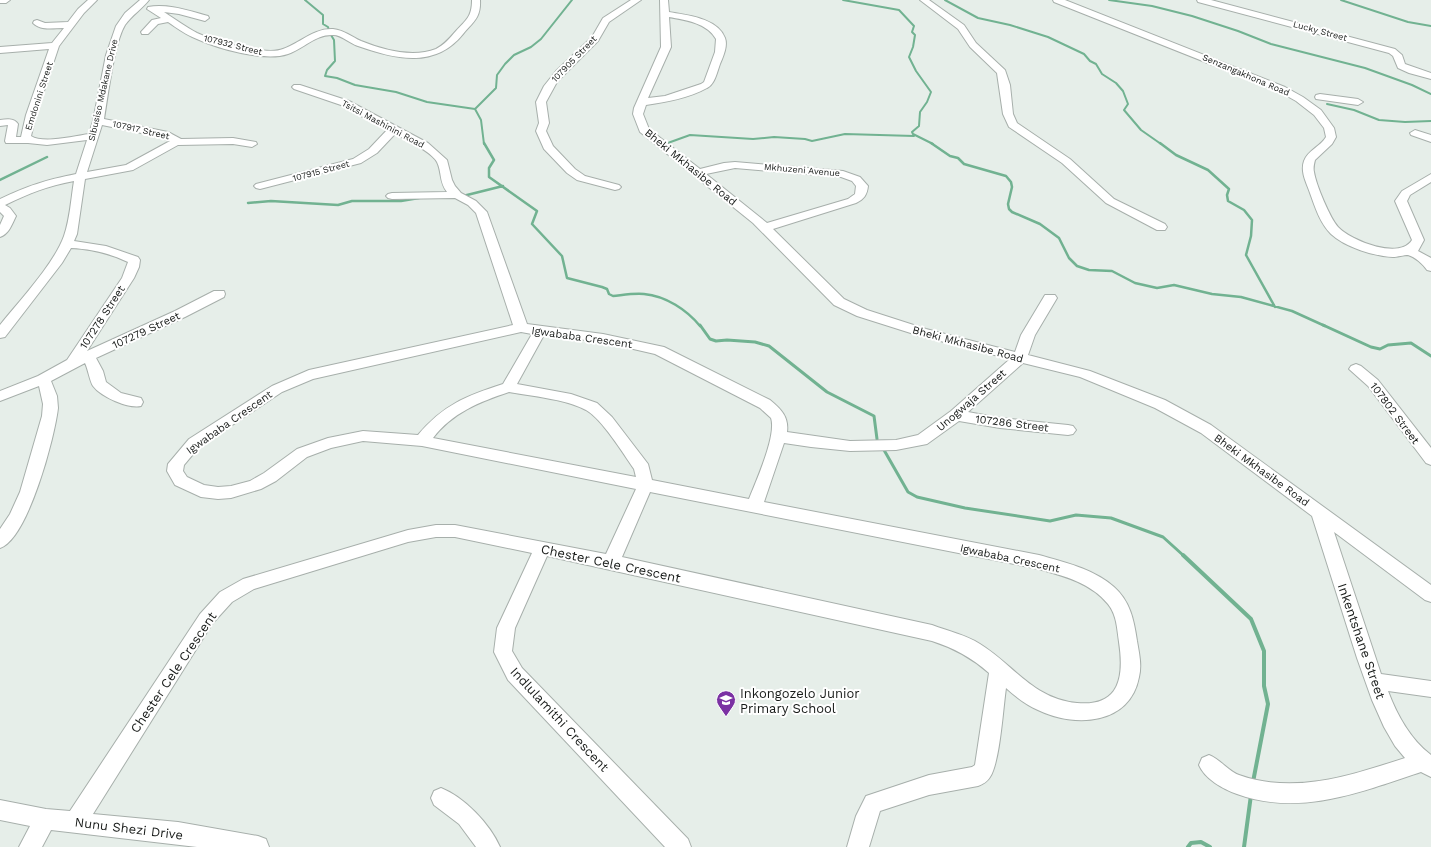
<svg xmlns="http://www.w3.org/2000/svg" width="1431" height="847" font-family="'Work Sans',sans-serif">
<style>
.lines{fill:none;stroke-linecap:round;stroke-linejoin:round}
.stream-far3{stroke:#71b291;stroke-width:2}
.stream-far2{stroke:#71b291;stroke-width:2.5}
.stream-far1{stroke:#71b291;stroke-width:3}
.stream{stroke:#71b291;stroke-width:4}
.minor-casing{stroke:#a7afab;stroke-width:2}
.minor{fill:#fff;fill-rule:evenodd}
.labels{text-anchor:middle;stroke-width:4;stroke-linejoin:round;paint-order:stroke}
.far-street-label{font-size:9px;fill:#181b19;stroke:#fff}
.street-label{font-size:11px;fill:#181b19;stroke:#fff}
.near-street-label{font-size:13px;fill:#181b19;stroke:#fff}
.near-poi-label{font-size:13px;fill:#181b19;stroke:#fff;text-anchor:start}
</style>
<rect width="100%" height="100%" fill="#e6eee9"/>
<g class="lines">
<path class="stream-far3" d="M305,0L323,15V24L328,27L329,31
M843,0L899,10L914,26L912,32L915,35L913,47L909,57L916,71L931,92L927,102L920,112L919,126L912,132L913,134L933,144
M945,0L978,18L1010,25L1048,37L1084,54L1090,61L1096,64L1102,74L1116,83L1123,91L1128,104L1124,110L1141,130L1161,144
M1109,0L1152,6L1192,16L1238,31L1271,44L1365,68L1412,85L1431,94
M1341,0L1408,22L1431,26
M331,35L334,40L335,61L327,70L325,76L337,78L355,85L396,92L427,102L475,109
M1327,104L1354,110L1379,120L1405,122L1431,121
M484,144L481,120L475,109L496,88L497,75L505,64L514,55L531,47L541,39L572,0
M665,144L690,135L753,139L774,137L805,139L812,141L845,134L914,136"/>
<path class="stream-far2" d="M484,143L494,160L489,168V177L537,211L532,224L562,256L567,278L602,287L607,289L609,294L613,296C623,295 634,293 644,294C666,296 687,310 700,326
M931,143L950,156L958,158L964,164L1006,176L1011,182L1012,187L1008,204L1009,209L1012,212L1040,224L1059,238L1069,258L1077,266L1089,270L1112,271L1135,283L1157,288L1174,285L1212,294L1241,297L1292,311L1325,326
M1160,143L1176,155L1208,170L1229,189L1227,195L1228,201L1244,210L1252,220L1251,236L1246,255L1275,307
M665,144L667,143
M0,180L47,157
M463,196L503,186
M248,203L271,201L338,205L352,201H401L419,198"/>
<path class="stream-far1" d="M700,325L710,339L716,341L727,340L755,342L769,346L827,392L874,416L877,439
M1323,325L1371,347L1380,349L1388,345L1411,343L1431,356
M884,450L908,492L917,497L965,508L1050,521L1076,515L1111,518L1163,537L1184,556"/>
<path class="stream" d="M1183,555L1251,619L1264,651V686L1268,704L1253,782
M1188,847L1191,843L1201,842L1210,847
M1244,847L1251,795"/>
<g class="minor-casing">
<path id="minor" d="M0,0H10L6,3H0Z
M88,0H97L84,13L59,46L36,115L31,136C43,144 75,136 89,134L93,121L106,55L116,26L125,13L140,0H149C142,9 132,15 125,25C114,43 108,96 104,119L168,132L181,139L233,138L256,142L257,144L252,147L233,144L178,145L133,170L85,179L77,234L74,241L106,246L138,257L140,260L139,267L134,278L87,351L175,311L214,291H224L225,294L224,297L185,317L96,358L103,371L106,382L121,393L141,398L143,402L141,406C129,409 101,397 93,386C90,382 88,369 85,363L51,381L57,396L58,408C55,436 28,539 0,548V529L10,514L20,492L42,416L43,404L39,386L0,401V391L38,376L67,360L122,278L128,262C109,253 91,249 71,248L62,263L5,337L0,338V325C20,300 54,264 64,236C70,219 71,199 74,181C47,186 30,193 5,205L10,208L16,216C12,224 9,234 0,237V225L4,216L0,212V199C27,186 46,180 76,174L87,140L47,145L28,143H6L5,141L8,125L0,126V120C7,119 14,118 18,124L16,137H21L26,115L49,49L0,53V47L52,43L64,28C53,28 41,31 33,23L34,21L37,20L45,23L68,22L78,9ZM102,125L161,137L170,141L126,165L87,172Z
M472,0H480C481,18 473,22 463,34C435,69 395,59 358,46C349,43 342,35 333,35C316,34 303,49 288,54C265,62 219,49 197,39C186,35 177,28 168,22L158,24L148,34H142L141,32L152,20L161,18L147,9L148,7C167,3 190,11 208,16L209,18L205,21L179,14L164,12C175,19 186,27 197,33C214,41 266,56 283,49C300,43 314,28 333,29C344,30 352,37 361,41C383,50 413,58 436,49C444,45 450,38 456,31C466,20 472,17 472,0Z
M631,0H641L609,22L598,41L557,82L546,102L549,123L546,131L553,146L575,169L585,176L619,185L621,187L619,189L615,190L577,180L567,173L544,149L536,131L539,123L536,102L544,86L556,71L592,37L603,18Z
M660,0H668L669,12C686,15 718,18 725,38C728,46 723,57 720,64C717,72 715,84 707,88C689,98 666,102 646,105L643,114L649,129L700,169L724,163L735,162L843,171L860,177L868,186C867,195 864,199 856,203L773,229L844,299L867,310L926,329L1015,352L1021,335L1045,295H1055L1057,298L1035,335L1028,355L1090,371L1165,400L1211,425L1431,585V602L1425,600L1334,532L1381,674L1431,681V697L1388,691C1397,715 1410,739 1431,755V777L1421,772C1360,792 1301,817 1237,794C1223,789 1205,779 1199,765L1202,758L1209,755C1221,760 1228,771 1239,775C1295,795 1352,775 1405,758L1395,746L1384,727L1372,700L1357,658L1312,516L1201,433L1155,408L1080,377L1023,363L968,412L1000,418L1068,425L1073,426L1076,430L1073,434L1068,435L1000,428L959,421L927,444L896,450L850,451L811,447L784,443L764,502L1039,555C1064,562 1094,569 1114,587C1130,601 1134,620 1137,641C1139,653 1142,665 1139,677C1130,725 1075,728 1038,710C1026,705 1016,697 1006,688C1003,708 1000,762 990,777C987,782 983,784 978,786L929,795L880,811L869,847H847L856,816L866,796L929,775L972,767L975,765L989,673C971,657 954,648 932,641L547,556L515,628L512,651L522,668L688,839L691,847H665L508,680L494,652L497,628L532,553L455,537H436L408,542L254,589L232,602L212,624L93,814L178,822L258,836L266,839L269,847H197L51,830L42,847H19L30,826L0,820V800L46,809L70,811L200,614L220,592L243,579L408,530L436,525H455L606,554L636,489L422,446L363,441L331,448L307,457L276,481L261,489L231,498L218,499L201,497L175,485L167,471L168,464L189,439L272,386L309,370L513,325L476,213L468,205L455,198L392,199L388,198L386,196L388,194L392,193L447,192C439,182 442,172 437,162C432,152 405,139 395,134L377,153L361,163L260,189L256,188L254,186L256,184L353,159L369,149L387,130L341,105L294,89L292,87L294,85H300L349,101L428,143L447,160L452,180L455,186L461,193L476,201L487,212L527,324L603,334L664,347L770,400C781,409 789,417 787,432L850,441L896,440L918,435L951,411L1010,359L917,335L857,316L834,305L753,223L640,132L633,114L634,108L661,47ZM669,17C686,20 707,23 716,39L715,52L704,82L701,84L665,96L648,98L671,47ZM735,168L841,177L852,181L856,186L855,194L848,199L767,223L706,174ZM521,332L532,334L503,384C466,396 443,405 418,435L363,431L328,438L297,449L264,473L250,481L231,486L218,487L204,485L187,477L183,471L184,465L199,447L282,392L313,379ZM544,335L603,342L655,354L760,408L771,418C777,435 756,481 749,499L652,480L648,464L612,417L597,403L571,394L517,384ZM509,392C532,396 565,399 586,410C602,419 623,453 634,469L636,477L433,438C452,413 479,402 509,392ZM650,492L1039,569C1064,576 1091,583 1108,604C1117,615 1117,629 1119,642C1124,675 1121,707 1077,703C1033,699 1014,665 980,644C966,635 948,631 932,625L622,557Z
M920,0H929L964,25L976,43L1005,70L1010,85L1013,114L1017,123L1070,159L1114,199L1165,224L1167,227L1165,230H1157L1106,203L1062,163L1009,127L1003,114L997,73L970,47L958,29Z
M1053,0H1065L1285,87L1303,97L1321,110L1334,128L1336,137L1332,144L1315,160C1314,164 1313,168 1314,172C1316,185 1330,218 1338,227C1351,241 1400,260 1412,240L1395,201L1402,191L1431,174V182L1410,195L1407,201L1424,240L1418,251L1431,258V271L1427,270C1423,264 1415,257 1408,255C1404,255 1397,257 1393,257C1373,256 1345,247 1331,234C1320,223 1315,207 1310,193C1307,184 1300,172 1304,161C1308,150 1320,147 1326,137L1324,128L1314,115L1296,101L1278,91L1054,2Z
M1197,0H1211L1395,49L1402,55L1405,64L1431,73V79L1409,73L1398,68L1393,56L1389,53L1198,2Z
M1320,94L1358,99L1363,102L1358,105L1316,99L1315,97L1316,95Z
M1415,130L1431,135V142L1411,135L1410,133Z
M1356,364L1361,366L1378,380L1431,448V465L1426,463L1368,386L1349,369L1351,366Z
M441,788C464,797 490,824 500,847H476L459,824L434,805L431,798L434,791Z"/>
</g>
<use href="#minor" class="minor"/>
</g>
<defs>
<g id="school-pin" transform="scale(1)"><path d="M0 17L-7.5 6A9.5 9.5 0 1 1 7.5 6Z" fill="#7b31a3" stroke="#fff"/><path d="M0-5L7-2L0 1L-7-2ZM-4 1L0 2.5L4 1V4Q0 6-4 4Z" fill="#fff"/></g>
</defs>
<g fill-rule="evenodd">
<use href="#school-pin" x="726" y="700"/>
</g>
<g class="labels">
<g class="far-street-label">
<text transform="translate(1320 31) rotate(15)" y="3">Lucky Street</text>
<text transform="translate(233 45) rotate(14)" y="3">107932 Street</text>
<text transform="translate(574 59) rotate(-46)" y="3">107905 Street</text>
<text transform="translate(1246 75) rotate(23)" y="3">Senzangakhona Road</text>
<text transform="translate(103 90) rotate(-77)" y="3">Sibusiso Mdakane Drive</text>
<text transform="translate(39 96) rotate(-72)" y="3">Emdonini Street</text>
<text transform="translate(383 124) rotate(28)" y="3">Tsitsi Mashinini Road</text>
<text transform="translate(141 130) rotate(13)" y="3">107917 Street</text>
<text transform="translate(802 170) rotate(5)" y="3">Mkhuzeni Avenue</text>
<text transform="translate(321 171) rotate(-15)" y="3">107915 Street</text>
</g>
<g class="street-label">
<text transform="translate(691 167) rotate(39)" y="4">Bheki Mkhasibe Road</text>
<text transform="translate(102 317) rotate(-57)" y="4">107278 Street</text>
<text transform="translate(146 330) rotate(-25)" y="4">107279 Street</text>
<text transform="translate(582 337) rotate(8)" y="4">Igwababa Crescent</text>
<text transform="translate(968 344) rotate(15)" y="4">Bheki Mkhasibe Road</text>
<text transform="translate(971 400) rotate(-41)" y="4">Unogwaja Street</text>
<text transform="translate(1395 413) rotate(53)" y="4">107802 Street</text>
<text transform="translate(229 422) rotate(-35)" y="4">Igwababa Crescent</text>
<text transform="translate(1012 423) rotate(7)" y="4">107286 Street</text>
<text transform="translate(1262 470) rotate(36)" y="4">Bheki Mkhasibe Road</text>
<text transform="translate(1010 558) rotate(12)" y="4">Igwababa Crescent</text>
</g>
<g class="near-street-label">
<text transform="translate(611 563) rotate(12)" y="5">Chester Cele Crescent</text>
<text transform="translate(1362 641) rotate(71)" y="5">Inkentshane Street</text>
<text transform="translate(173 672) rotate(-56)" y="5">Chester Cele Crescent</text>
<text transform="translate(560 719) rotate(47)" y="5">Indlulamithi Crescent</text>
<text transform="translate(129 828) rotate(7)" y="5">Nunu Shezi Drive</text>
</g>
<g class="near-poi-label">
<text x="740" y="698">Inkongozelo Junior<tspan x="740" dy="15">Primary School</tspan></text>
</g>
</g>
</svg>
